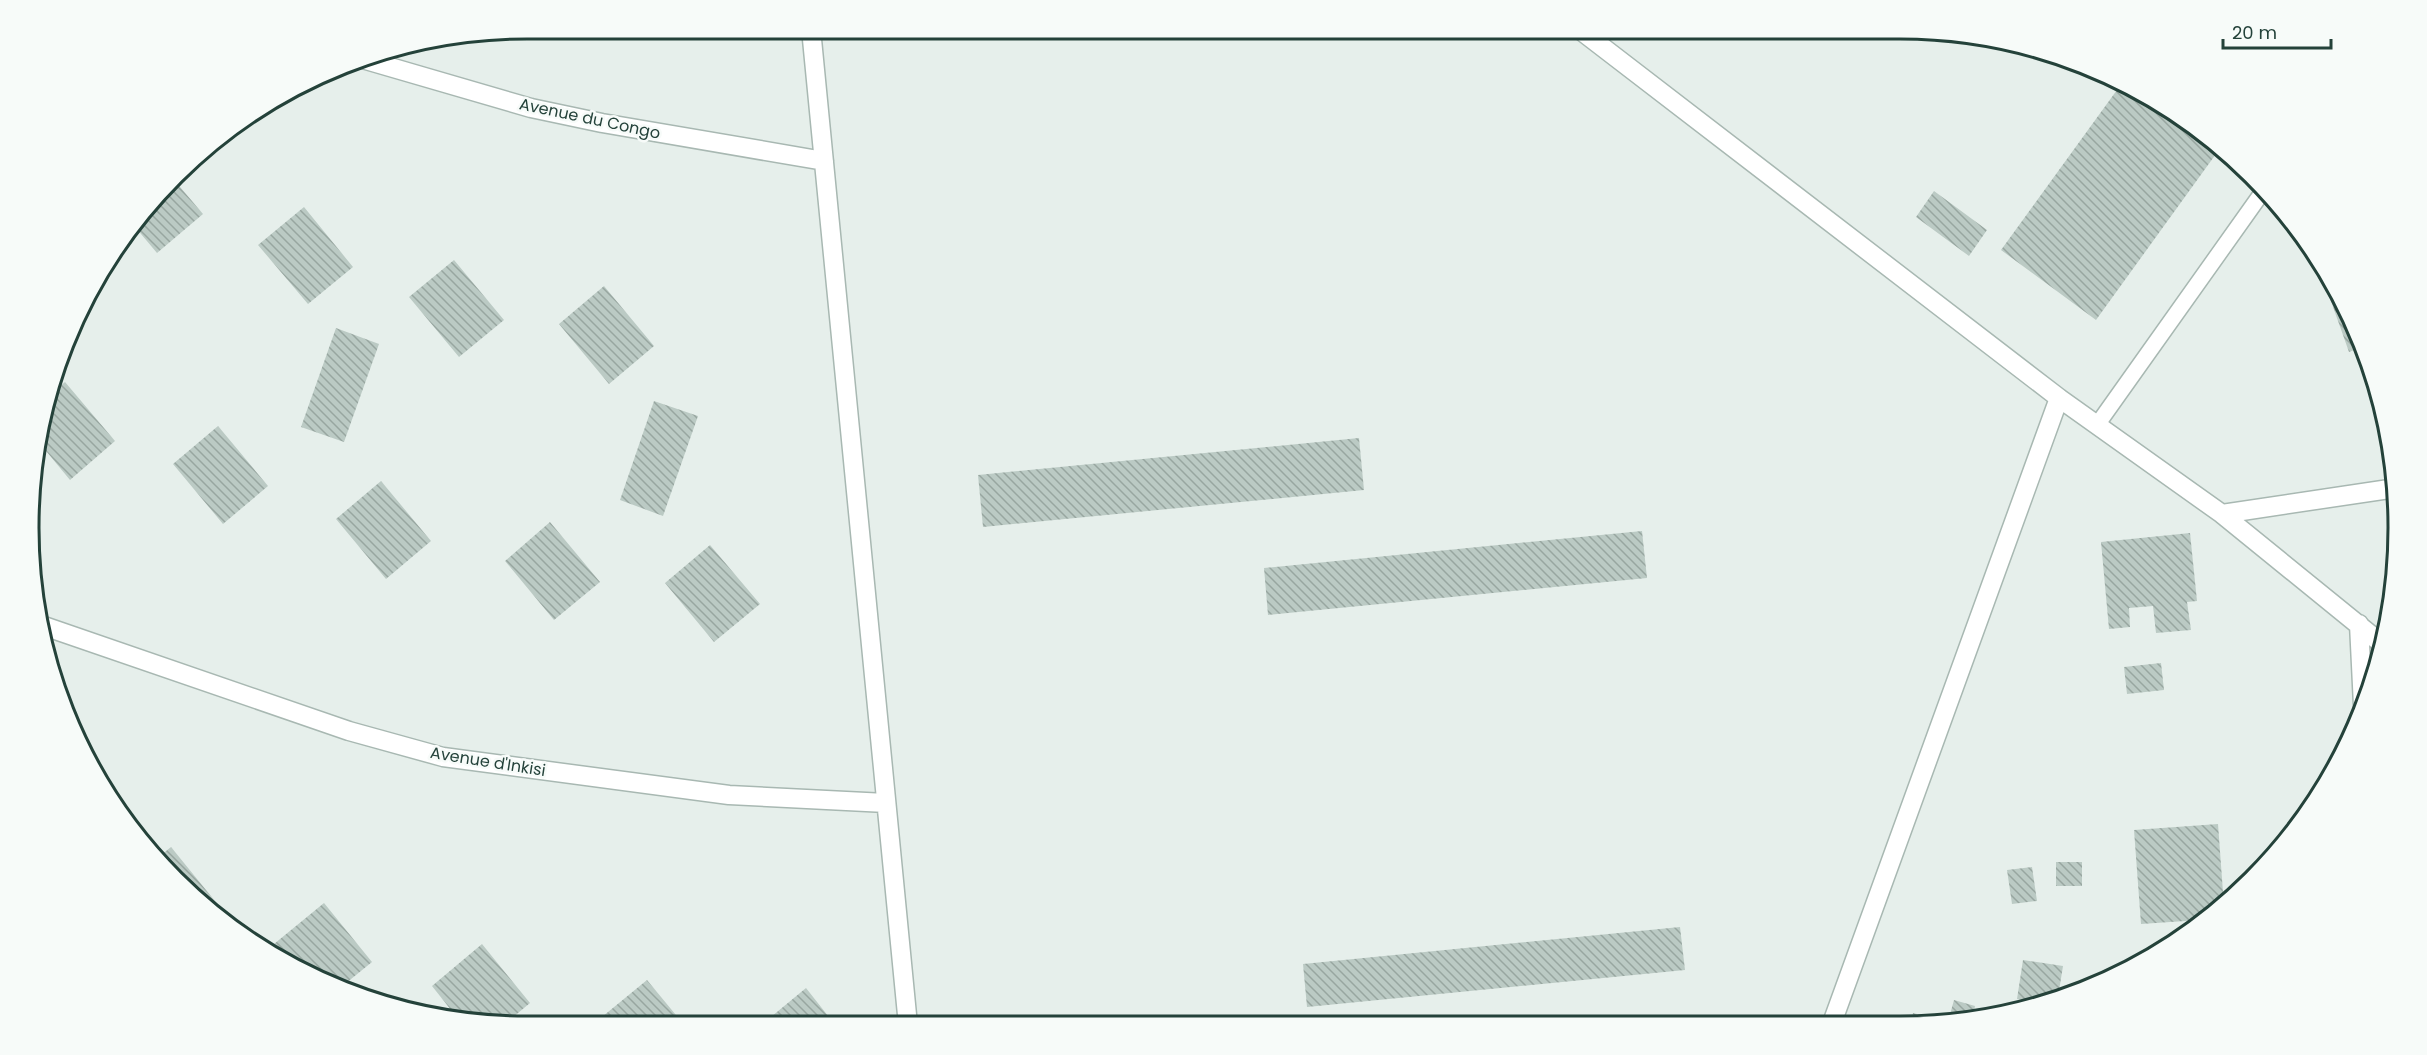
<svg xmlns="http://www.w3.org/2000/svg" width="2427" height="1055" font-family="Poppins,sans-serif">
<style>
.building{fill:url(#building-back-hatch)}
.lines{fill:none;stroke-linecap:round;stroke-linejoin:round}
.service-casing{stroke:#a8b8b2;stroke-width:18}
.minor-casing{stroke:#a8b8b2;stroke-width:21}
.service{stroke:#fff;stroke-width:15}
.minor{stroke:#fff;stroke-width:18}
.labels{text-anchor:middle;stroke-width:5;stroke-linejoin:round;paint-order:stroke}
.street-label{font-size:16px;fill:#24423a;stroke:#f7fbf9}
.rim{fill:none;stroke:#24423a;stroke-width:3}
</style>
<defs>
<pattern id="building-back-hatch" width="6" height="6" patternUnits="userSpaceOnUse" patternTransform="scale(1.5)"><rect width="6" height="6" fill="#bbcac4"/><path d="M-1 5l2 2M0 0l6 6M5-1l2 2" fill="none" stroke="#98a6a0"/></pattern>
</defs>
<rect width="100%" height="100%" fill="#e6efeb"/>
<path class="building" d="M2122,83L2149,96L2221,147L2096,320L2001,250Z
M175,181L203,214L157,253L136,228Z
M1934,191L1987,230L1969,256L1916,217Z
M304,207L353,267L308,304L258,245Z
M454,260L504,320L459,357L409,297Z
M2324,269L2347,307L2362,347L2349,352L2320,270Z
M604,286L654,346L609,384L559,324Z
M336,328L379,344L344,442L301,427Z
M65,382L115,441L70,480L37,440L38,430L52,393Z
M654,401L698,416L663,516L620,500Z
M218,426L268,486L223,524L173,464Z
M1359,438L1364,490L983,527L978,475Z
M381,481L431,541L386,579L336,519Z
M550,522L600,582L554,620L505,561Z
M1642,531L1647,578L1268,615L1264,568Z
M2190,533L2197,601L2187,602L2191,630L2156,633L2153,606L2129,608L2130,627L2109,629L2101,542Z
M710,545L760,604L714,642L665,583Z
M2161,663L2164,690L2127,694L2124,667Z
M2218,824L2224,906L2200,920L2141,924L2134,830Z
M171,847L219,906L211,912L199,903L160,856Z
M2056,862H2082V886H2056Z
M2032,867L2037,901L2012,904L2007,870Z
M324,903L372,962L340,988L292,966L274,944Z
M1680,927L1685,970L1307,1007L1303,964Z
M482,944L530,1003L506,1023L455,1015L432,986Z
M2023,960L2063,966L2058,997L2030,1005V1001L2017,999Z
M647,980L685,1026H601L597,1021Z
M806,988L836,1026H760Z
M1954,1000L1975,1006L1972,1020L1948,1022Z
M1913,1013L1946,1021V1022H1911Z"/>
<g class="lines">
<g class="service-casing">
<path id="service" d="M2097,425L2264,190"/>
</g>
<g class="minor-casing">
<path id="minor" d="M811,29L908,1025
M1579,29L2059,398L2222,514L2382,644
M359,58L531,108L602,123L824,161
M2222,514L2396,488
M38,624L349,731L443,757L729,795L886,803
M2359,624L2363,706
M1832,1023L2059,398"/>
</g>
<use href="#service" class="service"/>
<use href="#minor" class="minor"/>
</g>
<g class="labels">
<g class="street-label">
<text transform="translate(590 118) rotate(12)" y="6">Avenue du Congo</text>
<text transform="translate(488 761) rotate(9)" y="6">Avenue d'Inkisi</text>
</g>
</g>
<path d="M0 0H2427V1055H0ZM527 39H1900A488 488 0 0 1 2388 527V528A488 488 0 0 1 1900 1016H527A488 488 0 0 1 39 528V527A488 488 0 0 1 527 39Z" fill="#f7fbf9" fill-rule="evenodd"/>
<path class="rim" d="M527 39H1900A488 488 0 0 1 2388 527V528A488 488 0 0 1 1900 1016H527A488 488 0 0 1 39 528V527A488 488 0 0 1 527 39Z"/>
<path d="M2223 39v9h108v-9" fill="none" stroke="#24423a" stroke-width="3"/>
<text x="2232" y="39" font-size="18" fill="#24423a" stroke="#f7fbf9" stroke-width="4.5" paint-order="stroke">20 m</text>
</svg>
